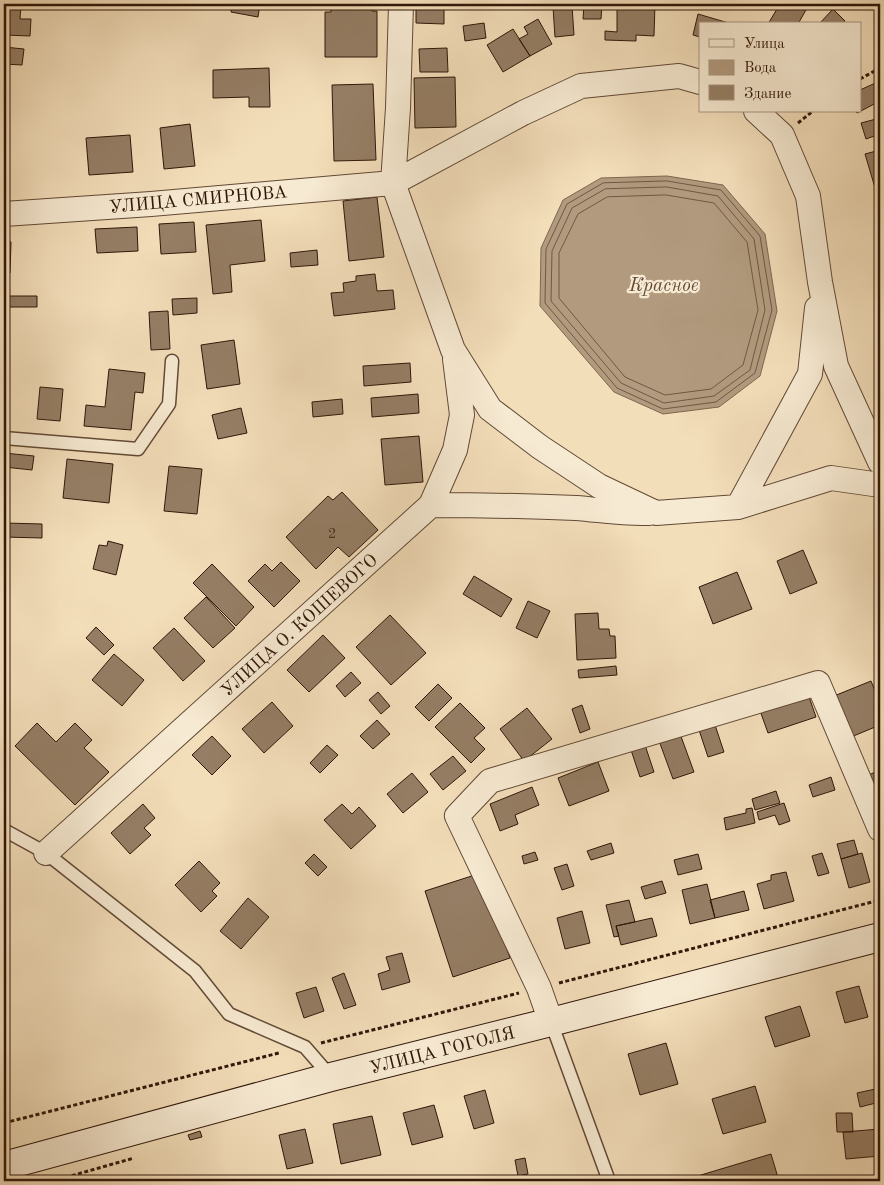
<svg xmlns="http://www.w3.org/2000/svg" width="884" height="1185" font-family="'Old Standard TT',serif">
<style>
.water{fill:#b19a7e;stroke:#7d664f}
.lines{fill:none;stroke-linecap:round;stroke-linejoin:round}
.shore{stroke:#705844;stroke-width:1}
.building{fill:#957e65;stroke:#301709}
.service-casing{stroke:#614935;stroke-width:15}
.minor-casing{stroke:#614935;stroke-width:26}
.secondary-casing{stroke:#301709;stroke-width:30}
.path{stroke:#301709;stroke-width:3;stroke-dasharray:4 2.5;stroke-linecap:butt}
.service{stroke:#f7ead2;stroke-width:12}
.minor{stroke:#f7ead2;stroke-width:24}
.secondary{stroke:#f7ead2;stroke-width:28}
.labels{text-anchor:middle;stroke-width:4.5;stroke-linejoin:round;paint-order:stroke}
.number-label{font-size:15px;fill:#493120}
.street-label{font-size:18px;fill:#301709;stroke:#f7ead2}
.water-label{font-size:19px;font-style:italic;fill:#644b38;stroke:#f7ead2}
</style>
<rect width="100%" height="100%" fill="#f3deba"/>
<filter id="stains"><feTurbulence type="fractalNoise" baseFrequency=".004" numOctaves="4"/><feColorMatrix values="0 0 0 0 .2 0 0 0 0 .09 0 0 0 0 .02 0 0 0 .5 -.17"/></filter>
<radialGradient id="worn" r=".72"><stop offset=".6" stop-color="#630" stop-opacity="0"/><stop offset="1" stop-color="#630" stop-opacity=".3"/></radialGradient>
<path class="water" d="M667,176L723,185L765,234L777,311L760,376L719,407L663,414L614,392L540,306L541,248L563,200L601,178Z"/>
<g class="lines">
<path class="shore" d="M667,181L721,190L760,236L772,310L755,373L716,402L663,409L617,388L545,303L546,249L567,204L603,183Z
M667,187L718,196L754,239L765,310L750,370L714,396L664,403L621,383L551,301L552,251L572,208L605,189Z
M666,195L714,203L747,242L758,310L743,365L711,389L665,395L625,377L559,298V253L578,214L607,197Z"/>
</g>
<path class="building" d="M4,4H21L20,19H31L30,36L4,35Z
M112,4H149V8H112Z
M232,4H260L258,17L231,12Z
M331,4H372V11H377V57H325V12H331Z
M584,4H602L601,19H583Z
M644,4H655L654,36L636,35V41L605,40V31L617,32V7L644,8Z
M780,4H800L807,8L798,24H768Z
M416,6H444V24L416,23Z
M572,6L574,35L555,37L553,7Z
M833,9L845,21L841,24H819Z
M698,14L732,24H700V37L693,35Z
M538,19L552,44L530,56L519,39L528,34L524,27Z
M484,23L486,38L465,41L463,26Z
M513,29L530,56L503,72L487,45Z
M4,47L24,49L22,65L4,64Z
M447,48L448,72H420L419,49Z
M269,68L270,107H249V97L213,98V70Z
M455,77L456,127L415,128L414,78Z
M880,81V101L857,113L856,111H860V90Z
M373,84L376,160L334,161L332,85Z
M880,118V134L866,139L861,123Z
M190,124L195,166L164,169L160,128Z
M130,135L133,172L89,175L86,138Z
M880,150V197L878,198L865,154Z
M377,197L384,257L349,261L343,201Z
M261,220L265,261L230,265L232,292L213,294L206,225Z
M194,222L196,252L161,254L159,224Z
M137,227L138,251L97,253L95,229Z
M4,241L11,242L10,273H4Z
M317,250L318,265L291,267L290,253Z
M375,274L377,291L393,290L395,309L334,316L331,293L344,292L343,283L356,281V276Z
M4,295L9,296L6,338H4Z
M9,296H37V307H8Z
M197,298V313L173,315L172,299Z
M168,311L170,349L151,350L149,312Z
M234,340L240,384L207,389L201,345Z
M410,363L411,382L364,386L363,366Z
M109,369L145,373L143,393L135,392L131,430L84,426L86,405L105,407Z
M4,378H9L6,415H4Z
M40,387L63,389L60,421L37,419Z
M418,394L419,413L372,417L371,398Z
M342,399L343,414L313,417L312,402Z
M241,408L247,433L218,439L212,415Z
M419,436L423,482L385,485L381,439Z
M4,453L34,456L32,470L4,467Z
M67,459L113,464L109,503L63,498Z
M169,466L202,469L197,514L164,511Z
M342,492L378,530L349,557L338,547L316,569L286,537L328,496L333,500Z
M4,523L42,524V538L4,537Z
M108,541L123,545L116,575L93,569L99,545L107,546Z
M803,550L817,583L790,594L777,561Z
M281,562L300,581L274,607L248,581L265,564L272,571Z
M212,564L254,607L236,626L193,583Z
M737,572L752,609L713,624L699,587Z
M474,576L512,599L501,617L463,594Z
M206,597L235,628L213,648L184,618Z
M528,601L550,611L537,638L516,628Z
M598,613L599,629H609L610,636H615L616,658L577,660L575,614Z
M390,615L426,653L391,685L356,647Z
M96,627L114,645L104,655L86,638Z
M174,628L205,661L183,681L153,648Z
M323,635L345,658L309,692L287,670Z
M114,654L144,680L122,706L92,680Z
M616,666L617,675L579,678L578,670Z
M351,672L361,683L345,697L336,686Z
M871,681L880,703V725L851,737L834,696Z
M438,684L452,698L429,721L415,707Z
M806,688L816,717L768,733L758,705Z
M378,692L390,706L381,714L369,700Z
M272,702L293,726L264,753L242,729Z
M4,703L10,708L4,715Z
M460,703L485,728L474,738L485,749L471,763L435,727Z
M582,705L590,729L580,733L572,709Z
M527,708L552,739L524,761L500,729Z
M713,719L724,752L708,757L697,724Z
M377,720L390,734L373,749L360,736Z
M37,723L56,742L75,723L92,740L84,748L109,772L75,805L15,746Z
M679,731L694,772L673,779L658,738Z
M212,736L231,756L212,775L192,755Z
M644,742L654,772L640,777L630,747Z
M327,745L338,755L320,773L310,763Z
M453,756L466,771L443,790L430,774Z
M598,762L609,791L569,806L558,778Z
M880,770V808L864,777Z
M412,773L428,792L403,813L387,794Z
M831,777L835,790L813,797L809,785Z
M532,787L539,805L515,815L518,824L500,831L490,804Z
M776,791L780,803L755,810L752,799Z
M784,803L790,821L779,825L775,815L759,820L757,812Z
M143,804L155,818L144,828L151,835L130,854L111,833Z
M342,804L352,814L359,807L376,826L351,849L324,820Z
M752,808L755,823L726,830L724,818L746,813V809Z
M854,840L858,854L841,859L837,844Z
M611,843L614,853L591,860L587,851Z
M535,852L538,860L524,864L522,856Z
M822,853L829,873L818,876L812,856Z
M862,853L870,882L849,888L841,859Z
M314,854L327,867L318,876L305,863Z
M698,854L702,869L678,875L674,860Z
M199,861L220,883L212,891L217,896L201,912L175,885Z
M567,864L574,886L562,890L554,868Z
M786,872L794,901L764,909L757,884L771,880V875Z
M481,873L510,958L453,977L425,891Z
M662,881L666,893L645,899L641,887Z
M707,884L715,918L690,924L682,890Z
M744,891L749,910L715,918L710,900Z
M248,898L269,917L241,949L220,931Z
M629,900L635,922L616,926L619,936L614,937L606,905Z
M582,911L590,943L565,949L557,918Z
M652,918L657,936L621,945L616,926Z
M402,953L410,982L382,990L378,974L390,970L386,957Z
M344,973L356,1005L344,1009L332,978Z
M859,986L868,1017L845,1023L836,992Z
M316,987L324,1011L304,1018L296,993Z
M800,1006L810,1036L775,1047L765,1017Z
M666,1043L678,1084L640,1095L628,1054Z
M755,1086L766,1122L723,1134L712,1099Z
M880,1088V1102L860,1107L857,1093Z
M485,1090L494,1123L474,1129L464,1096Z
M434,1105L443,1137L412,1145L403,1113Z
M836,1113H852L853,1132H837Z
M372,1116L381,1155L341,1164L333,1124Z
M305,1129L313,1163L287,1169L279,1135Z
M880,1129V1156L846,1159L843,1132Z
M200,1131L202,1137L190,1140L188,1135Z
M771,1154L779,1181H681Z
M525,1158L528,1174L518,1176L515,1160Z
M120,1177L121,1181H101Z
M581,1177L583,1181H568Z"/>
<g class="lines">
<g class="service-casing">
<path id="service" d="M4,438L138,449L169,404L172,361
M4,830L46,853L195,971L229,1014L305,1047L331,1077
M551,1022L609,1181"/>
</g>
<g class="minor-casing">
<path id="minor" d="M401,4L398,108L393,183L453,350L490,409L540,447L599,486L656,513L738,507L831,478L880,485
M756,111L782,135L808,196L820,282L836,366L880,462
M4,214L151,204L393,183L523,113L581,86L679,76L700,82
M431,505C480,505 528,506 576,508C601,510 624,514 649,513
M738,507L810,374L817,308
M46,853L431,505L455,450L462,415L455,359
M551,1022L539,988L457,816L490,781L818,683L880,829"/>
</g>
<g class="secondary-casing">
<path id="secondary" d="M4,1166L331,1077L551,1022L880,937"/>
</g>
<path class="path" d="M860,79L880,68
M798,123L813,111
M559,983L880,900
M321,1043L519,993
M4,1123L279,1053
M53,1181L134,1158"/>
<use href="#service" class="service"/>
<use href="#minor" class="minor"/>
<use href="#secondary" class="secondary"/>
</g>
<g class="labels">
<g class="number-label">
<text x="332" y="538">2</text>
</g>
<g class="street-label">
<text transform="translate(198 199) rotate(-5)" y="6">УЛИЦА СМИРНОВА</text>
<text transform="translate(299 625) rotate(-42)" y="6">УЛИЦА О. КОШЕВОГО</text>
<text transform="translate(442 1050) rotate(-14)" y="6">УЛИЦА ГОГОЛЯ</text>
</g>
<g class="water-label">
<text x="664" y="291">Красное</text>
</g>
</g>
<rect width="884" height="1185" fill="none" stroke="#f3deba" stroke-width="20"/>
<rect x="5" y="5" width="874" height="1175" fill="none" stroke="#301709" stroke-width="2.5"/>
<rect x="10" y="10" width="864" height="1165" fill="none" stroke="#301709"/>
<rect x="699" y="22" width="162" height="90" fill="#f7ead2" stroke="#a79682"/>
<rect x="709" y="39" width="25" height="8" fill="#f7ead2" stroke="#a79682"/>
<text x="744" y="48" font-size="15" fill="#301709">Улица</text>
<rect x="709" y="60" width="25" height="15" fill="#b19a7e" stroke="#a79682"/>
<text x="744" y="72" font-size="15" fill="#301709">Вода</text>
<rect x="709" y="85" width="25" height="15" fill="#957e65" stroke="#a79682"/>
<text x="744" y="98" font-size="15" fill="#301709">Здание</text>
<rect width="100%" height="100%" filter="url(#stains)"/>
<rect width="100%" height="100%" fill="url(#worn)"/>
</svg>
